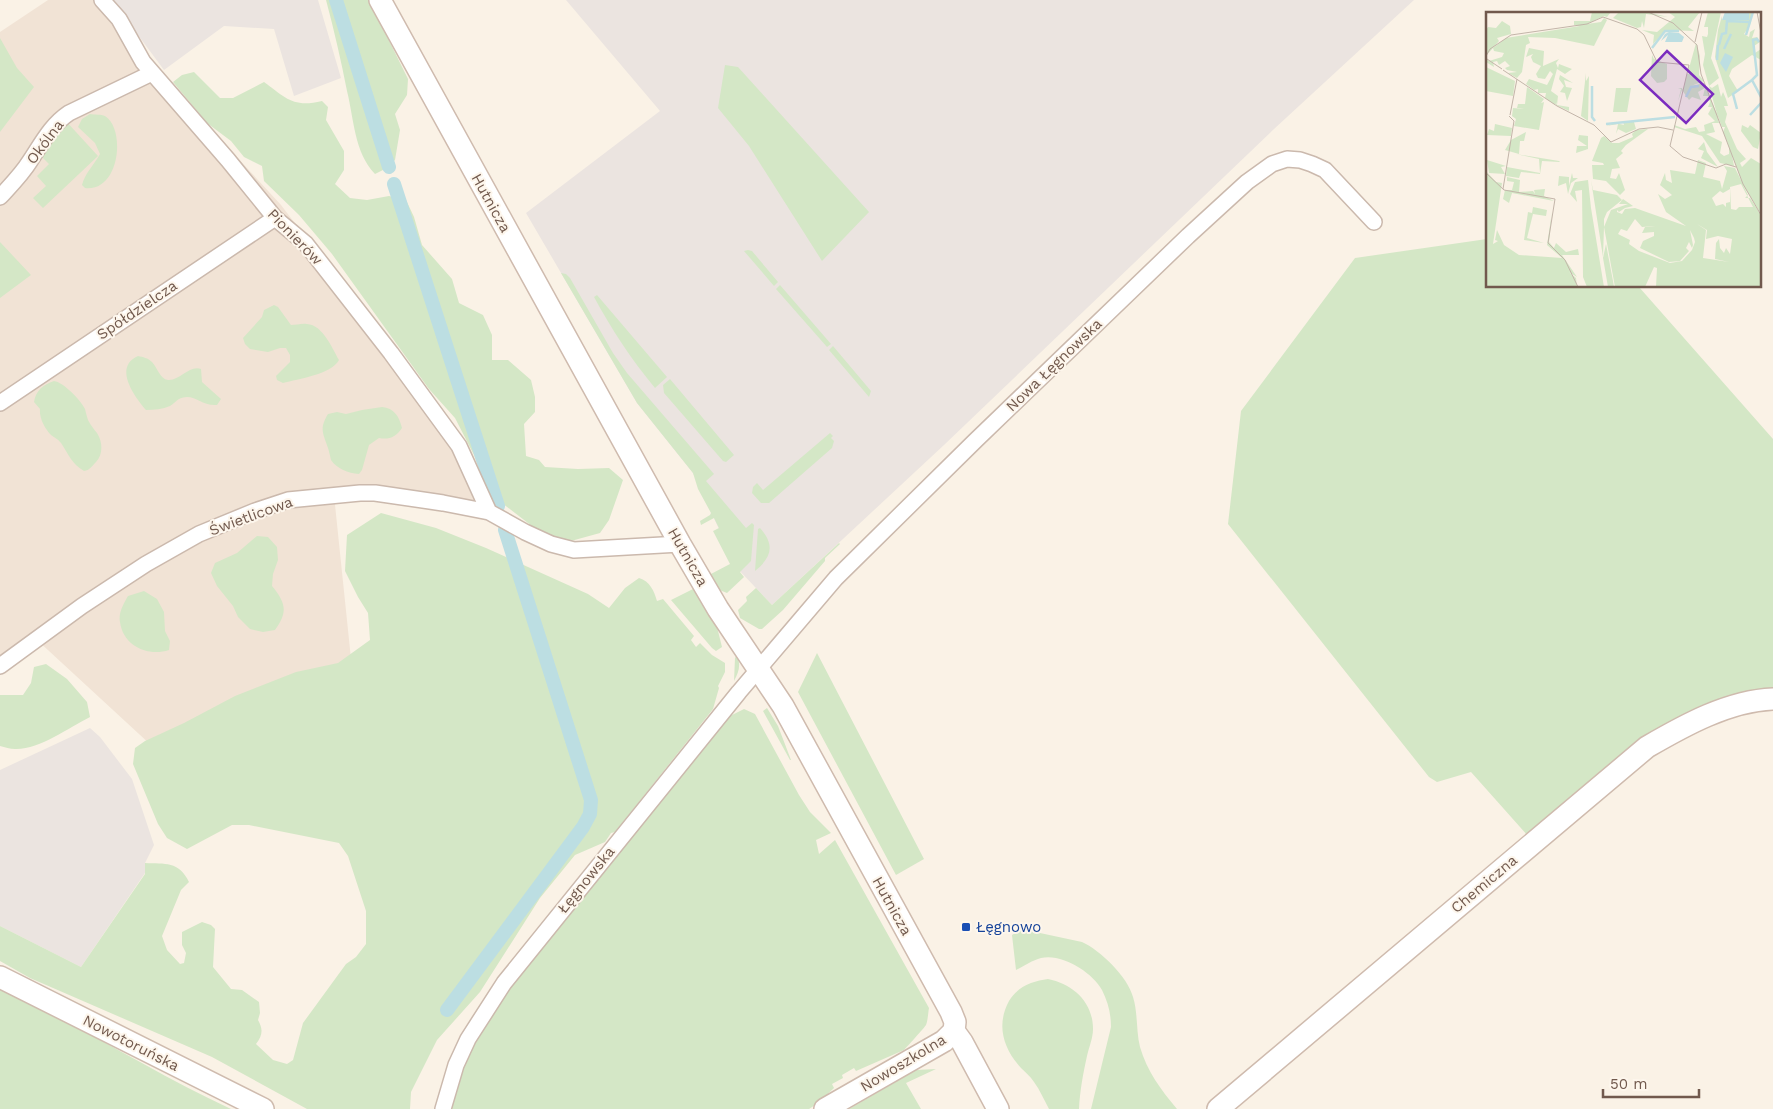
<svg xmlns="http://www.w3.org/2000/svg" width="1773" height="1109" font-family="'Work Sans',sans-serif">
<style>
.residential{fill:#f1e3d5}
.industrial{fill:#ebe4e0}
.green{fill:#d4e7c6}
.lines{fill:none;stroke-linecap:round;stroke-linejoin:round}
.canal{stroke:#bcdee2;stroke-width:14}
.street-casing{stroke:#cbb9ad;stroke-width:18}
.secondary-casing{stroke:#cfbbae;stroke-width:24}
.street{stroke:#fff;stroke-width:15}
.secondary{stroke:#fff;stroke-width:21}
.transit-dot{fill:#1a4fb4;stroke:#fdf6ec;stroke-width:2}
.labels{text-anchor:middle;stroke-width:4;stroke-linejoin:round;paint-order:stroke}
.street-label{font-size:15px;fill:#71594d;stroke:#fdf6ec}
.transit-label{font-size:15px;fill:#164399;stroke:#fdf6ec;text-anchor:start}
.inset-river{fill:none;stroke:#bcdee2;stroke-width:2.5}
.inset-road{fill:none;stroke:#c3b5a9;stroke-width:1}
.view{fill:#7b2cbf;fill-opacity:0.15;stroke:#7b2cbf;stroke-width:2.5}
.inset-edge{fill:none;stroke:#71594d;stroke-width:2.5}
</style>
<rect width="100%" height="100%" fill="#faf2e6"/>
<path class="residential" d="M48,0H100L234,154L281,205L458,437L481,505L334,495L351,659L152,746L36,639L0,666V32Z"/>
<path class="industrial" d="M112,0H318L341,78L294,96L274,29L224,26L164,70Z
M566,0H1414L1274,129L944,445L772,605L737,568L693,473L637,403L526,213L660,111Z
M90,728L100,737L132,779L154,845L145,863V873L81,967L0,926V770Z"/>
<path class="green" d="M326,0H369L408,79L407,95L395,114L400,130L395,160L385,169L375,174C354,152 354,119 347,91C341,60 334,30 326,0Z
M0,38L17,68L34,87L0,132Z
M725,65L738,67L869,212L822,261L749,146L718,108Z
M194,72L220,98H233L264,82C286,98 293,108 322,101L328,107L326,120L344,151V170L335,184L350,198L367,200L389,196L406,200L414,217L422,245L452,279L459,303L483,315L492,335V360H508L531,380L535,397V412L524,424L526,456L539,460L545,467L578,469L609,468L623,480L609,520L600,533L571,541L541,533L489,493L474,455L455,418L429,389L332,254L299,215L264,181L262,166L244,157L231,141L207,123L173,82L182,75Z
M90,114C95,115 101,114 105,116C126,129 120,192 85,188L82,185C85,173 94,165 100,154L95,143L78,127L82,119Z
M65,120L98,156L43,208L33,198L46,186L37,176L49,164L39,154Z
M1487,239V286L1639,287L1773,439V691L1719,702L1528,836L1471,772L1437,782L1429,777L1228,524L1241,411L1355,258Z
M0,242L31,275L0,298Z
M748,250L752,251L778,282L774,286L744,251Z
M561,273L566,274L570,278L613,353L627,373L714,474L706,481L746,528L752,523L754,525L751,561L740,572L744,577L727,593L717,589L709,575L730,564L713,531L719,528L714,518L701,525L700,521L710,515L711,513L698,489L693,473L637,403Z
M780,285L831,344L827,347L776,289Z
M597,295L667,377L655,388C631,359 612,330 594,297Z
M274,305L278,307L291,325C296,325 302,323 307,324C323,325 332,348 339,360C332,374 298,379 283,383L277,380L276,376L290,362V355L286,348H280L268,352L250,349L245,344L243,338L262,317L264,310Z
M833,346L871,391L869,397L829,350Z
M138,356C143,357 148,358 152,362C157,367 160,379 168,380C180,381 189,365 201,369L202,382L221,399L217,405C203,406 197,397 187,397C176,398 177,402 170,406C163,409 154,410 146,410C134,396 113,367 138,356Z
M670,379L734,455L726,462L723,461L664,393L663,385Z
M54,381C63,382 81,400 85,409C86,413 87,417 88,420C91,426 94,429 97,433C103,442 103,455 96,462C91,467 90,470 84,471C71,463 69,455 61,443C58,439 55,438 51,435C45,429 39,418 40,409L34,402C36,390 43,385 54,381Z
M382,407C394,408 399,416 402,428C396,437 389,440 379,438L369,445L362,470L359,474C348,473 337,469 331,460C330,456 329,451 328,448C323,433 319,429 328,414L337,412L346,414L362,410Z
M830,433L833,436L831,438L834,441L832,448L769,503H761L752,493L753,487L757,483L763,490Z
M381,513L436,528L486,548L588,594L609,608L625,588L639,578C650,581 654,591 657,601L663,599L694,636L691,640L696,647L700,643L712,655L725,663V672L718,686L719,688L713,709L615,832L611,833L605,842L575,855L540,898L480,992L437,1040L411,1092L410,1109H307L212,1057L30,978L0,961V926L81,967L145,874V863C165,864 179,861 189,882L181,890L162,936L167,950L180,964L184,963L186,953L182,945V932L202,922L211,925L215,929L213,967L231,989L242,990L259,1002L260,1013L258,1020C263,1029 263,1035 256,1044L273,1060L287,1064L293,1060L303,1023L346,964L356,957L366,944V911L348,856L339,843L249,825H232L187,849L167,838L158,824L133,764L135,748L145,741L184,723L235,696L296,672L338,663L370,640L368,613L358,597L345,571L347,535Z
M760,528C775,545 772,557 755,571L758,529Z
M257,536L268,537L277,547L278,560L273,574L272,586C286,603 288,612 275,630L263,632L250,629L238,617L233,606L217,586L211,573L215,563L237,553Z
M839,543L840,544L825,558V561L783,610L762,629H759L740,618L738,610L747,601L746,597L756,588L772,605Z
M695,588L716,623L722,647L716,651L712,648L671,600Z
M144,591L157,599L164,612L165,631L170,641L169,650C148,657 123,646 120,622C118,613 124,603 128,596Z
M817,653L924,859L896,875L798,692Z
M737,655C741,665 739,672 734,681L735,658Z
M46,664L67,679L87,702L90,717C68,728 39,750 15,749C10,749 5,747 0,746V695H23L31,683L34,667Z
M767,708L778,726L791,760H790L763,711Z
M744,709L755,714L799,795L810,812L831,833L816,840L819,854L835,840L929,1008C928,1013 928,1020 926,1025C925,1027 906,1048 904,1050L856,1071L854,1068L842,1075L843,1078L832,1084L834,1088L818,1103L809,1109H450C467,1025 531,960 583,896C631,837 678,777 726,718Z
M1020,930H1026L1082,942C1100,950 1128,977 1133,997C1138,1013 1136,1031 1140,1047C1147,1071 1161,1090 1177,1109H1091L1111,1027C1111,1014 1108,1002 1102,990C1092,972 1062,953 1041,958C1033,960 1024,966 1016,970L1012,935Z
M1048,979C1073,984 1093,1002 1093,1029C1093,1038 1089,1047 1087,1056C1083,1074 1080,1090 1079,1109H1049C1044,1100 1040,1090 1034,1082C1030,1076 1025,1072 1021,1068C1003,1048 996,1025 1009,1001C1018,986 1033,981 1048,979Z
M0,986C78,1025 152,1072 231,1109H0Z
M936,1069L906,1083L921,1109H849L916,1070Z"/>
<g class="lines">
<path class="canal" d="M336,0L389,167
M394,184L498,506
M447,1010L583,827L590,814L591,800L505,530"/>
<g class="street-casing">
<path id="street" d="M102,0L119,19L143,62L228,160L275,218L306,244L391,353L459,446L489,512
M0,197C11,185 22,174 30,161C42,143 51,125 69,113L152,73
M0,403L275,218
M0,666L82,606L146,564L199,534L255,511L288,500L360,493H375L443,503L489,512L525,532L551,544L574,550L680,544
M443,1109L456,1065L468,1039L504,983L739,692L836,578L975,441L1188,236L1247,182L1272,164L1287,159L1300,160L1312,164L1325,170L1374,222"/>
</g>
<g class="secondary-casing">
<path id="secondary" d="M380,0L680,544L718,609L783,706L951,1012L955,1022L954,1031L962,1042L998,1109
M0,977L263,1109
M825,1109L944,1041L954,1031
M1218,1109L1647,747C1685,725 1728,701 1773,699"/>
</g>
<use href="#street" class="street"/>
<use href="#secondary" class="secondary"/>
</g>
<rect class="transit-dot" x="961" y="922" width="10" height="10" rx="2.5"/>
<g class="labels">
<g class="street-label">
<text transform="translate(45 142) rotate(-53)" y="5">Okólna</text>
<text transform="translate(491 203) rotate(61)" y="5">Hutnicza</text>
<text transform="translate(295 237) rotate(46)" y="5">Pionierów</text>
<text transform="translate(137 310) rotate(-34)" y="5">Spółdzielcza</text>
<text transform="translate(1054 365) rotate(-44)" y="5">Nowa Łęgnowska</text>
<text transform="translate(251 516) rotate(-20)" y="5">Świetlicowa</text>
<text transform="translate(688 557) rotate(60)" y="5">Hutnicza</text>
<text transform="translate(586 880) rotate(-51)" y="5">Łęgnowska</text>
<text transform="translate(1484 884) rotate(-40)" y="5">Chemiczna</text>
<text transform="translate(892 906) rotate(61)" y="5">Hutnicza</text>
<text transform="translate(131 1043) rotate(27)" y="5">Nowotoruńska</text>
<text transform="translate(903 1063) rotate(-31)" y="5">Nowoszkolna</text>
</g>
<g class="transit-label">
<text x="976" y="932">Łęgnowo</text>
</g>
</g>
<g transform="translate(1486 12)">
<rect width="275" height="275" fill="#faf2e6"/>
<path d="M106,0H125L121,5L118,4L101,12L115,10L118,6L121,8L108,34L69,26L42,25L44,31L40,33L36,60L31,66L22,61L31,60L21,58L19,56L24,54L19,49L13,53L11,49L7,50L8,55L0,50V46L3,49L16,45L18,41L8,39L7,36L20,26L94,14L88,13V9H104ZM133,0H161L182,5L160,2L158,16L156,9L155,15L151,16L127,6ZM182,0H214L202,15L208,19L180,18L167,32L168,23L156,18L171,20L189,5ZM222,0H235L225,46L233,66L223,74L226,76L232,72L235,85L237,80L240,87L242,94H238L241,102L239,110L251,137L260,147L254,151L256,155L265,146L275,152V202L257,173L262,183L259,186H264L275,203V275H170L171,256L168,255L159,275H132L128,258L132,275H129L118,215L117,245L105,168L107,178L131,183L136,188L121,200L118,207V215L125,198L142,192H133L137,187L147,194L139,196L133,200L131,198V200L136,202L139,197L149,196L200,214L180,200L172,182L179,187L186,183L174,173L179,161L180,168L186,171L184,158L209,162L212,148L220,151L217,165L234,169L236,177L241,159L238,154L249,156L256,170L246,143L248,154L234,151L216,124L188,115V113L199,117L210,115L213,120L219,119L218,113L229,109L222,102L226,95H222L224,90L222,84H217L219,76L212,80L215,88L206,85L203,88L196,78L192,89L195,77L192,76H196L197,78L201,62H206L202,60L210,31L214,44L213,63L218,69L205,74L218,71L231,102L217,53L219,42L216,24L221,25L222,22V15H218ZM231,102L236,115H239L237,120L243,135V142L238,144L234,141L236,130L220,122L229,120L226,111H233ZM255,172L267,195H253L250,198L245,197L244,175ZM244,177V190L240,191V195L237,192L230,194L226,186L234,179L237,181ZM149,207L156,215L169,214L159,215L156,221L168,220V224L157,229L154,236L183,250L194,249L203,239L200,236L203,230L206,236L207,233L204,218L208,226L209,230L206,238L196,249L184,251L153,239L143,232L144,228L132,222L135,217L141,219ZM211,212L221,218L220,227L232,224L246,227L244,242L240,236L238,241L234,236L233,227L230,231L229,247L243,250L217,246L220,218ZM263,0H266L264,13L258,22L263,25L264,20L269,17L266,26L271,25L274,30L268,34L266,29L269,41L275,37V48L266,43L246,57L243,64L252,79L242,86L229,45L232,18L236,4V8H263ZM16,9L24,14L25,22L11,26L13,29L0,44V18L2,15L10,16ZM43,36L58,39L57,54L73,47L70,51L72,56L73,52L86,57L79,62L71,57L65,79L72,84L71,93L83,95V99L70,93L71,90L69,93L59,86L60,81H52V77L48,78L40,72L43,67L61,73L67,62L64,59L59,67L52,66L50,62L55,54L47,50L45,45L47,42L40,45ZM166,43L168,47L181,52V67L178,70L171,71L165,64ZM0,55L29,69L27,84L0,79ZM100,61V69L103,64L102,109L95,104ZM74,63L87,71L78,68L80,75L86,76L81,89L79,81L74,80L78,74L73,67ZM41,75L58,87L55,91L58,90L53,118L28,114L30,107L26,104L27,96L38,97L31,96L32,92H39ZM130,76H145L141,100H127ZM137,110H148L150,117L140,121L132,117L130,122L132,112L120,114L130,111L138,113ZM9,112L26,116L25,124L1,123L3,117L8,119ZM256,113L262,116L264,113L275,121L272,137L267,135L255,119ZM162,117L140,133L135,139L137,141L130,147L134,156L126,157L124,166L130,167L133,161L139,178L134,183L120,169L107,167L106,153H118L117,151L106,149L115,126L118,124L126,131H133L147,125L146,122L150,118ZM40,120L38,129H34L33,142L19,138L25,128ZM93,123L102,124V137L90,141L91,134H101L92,128ZM218,130L221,140L232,155L215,146L218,139L212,137ZM30,142L73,149L74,150L56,149L54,162L35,160L33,166L20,164L21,155L54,161L53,147ZM1,148L20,154L15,155L19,162L3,161ZM0,159L10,170L16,171L7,232L12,229L9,228L11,218L18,233L33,243L76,246L61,233L66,200L63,230L68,236L70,231L80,240L92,237L93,243H76L91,265L83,260L90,266L91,275H0ZM86,161L87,166H92L85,171L82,182L80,171L72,174L73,164L83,165V174ZM21,165L34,168L33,180L47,179L49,182L48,178L59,177L58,184L68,189L26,181L23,191L17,187L19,178H26L28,170L21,169ZM102,168L105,196L118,275H101L97,265L96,178L89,179L91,190L84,182L89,170ZM47,195L61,198L60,204L47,202L41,226L58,231L38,228L42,200L46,201ZM120,232L127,269L128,275H122L117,246Z" fill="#d4e7c6" fill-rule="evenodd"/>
<path d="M239,0H263V8H236ZM183,20L193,21L198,25L196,30H179L182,23L175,29L179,22ZM239,41L247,45L240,60L234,51Z" fill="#bcdee2"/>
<path class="inset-river" d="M260,23L267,0M273,30L271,27L267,28L271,63L266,68L275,85M233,33L236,22L240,21L241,9L264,10M166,36L179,19H193M238,37L245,22M231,48L232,33M106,74V105L109,109M200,85L205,75L213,74M251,97L247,82L266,68M264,103L275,91M120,112L189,105"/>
<path class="inset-road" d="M162,0L187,11L211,33L215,62L238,122L257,172L275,203M271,0L275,21M209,30L216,0M0,44L4,37L25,23L101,12L117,5L151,17L158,23L171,50L203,53L184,134L197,145L230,156L240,152L250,155M1,47L16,57M17,58L71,94L108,113L125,130L153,117L172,115L187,118M24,103L31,67M0,161L18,178L69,187M17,177L28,109L23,104M69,187L62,231L79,248L92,275"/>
<path class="view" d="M181,39L227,82L200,111L154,68Z"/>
<rect width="275" height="275" class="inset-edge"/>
</g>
<path d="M1603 1089v8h96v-8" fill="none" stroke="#71594d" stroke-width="2.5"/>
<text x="1610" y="1089" font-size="15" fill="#71594d" stroke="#fdf6ec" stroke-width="4" paint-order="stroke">50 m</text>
</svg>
